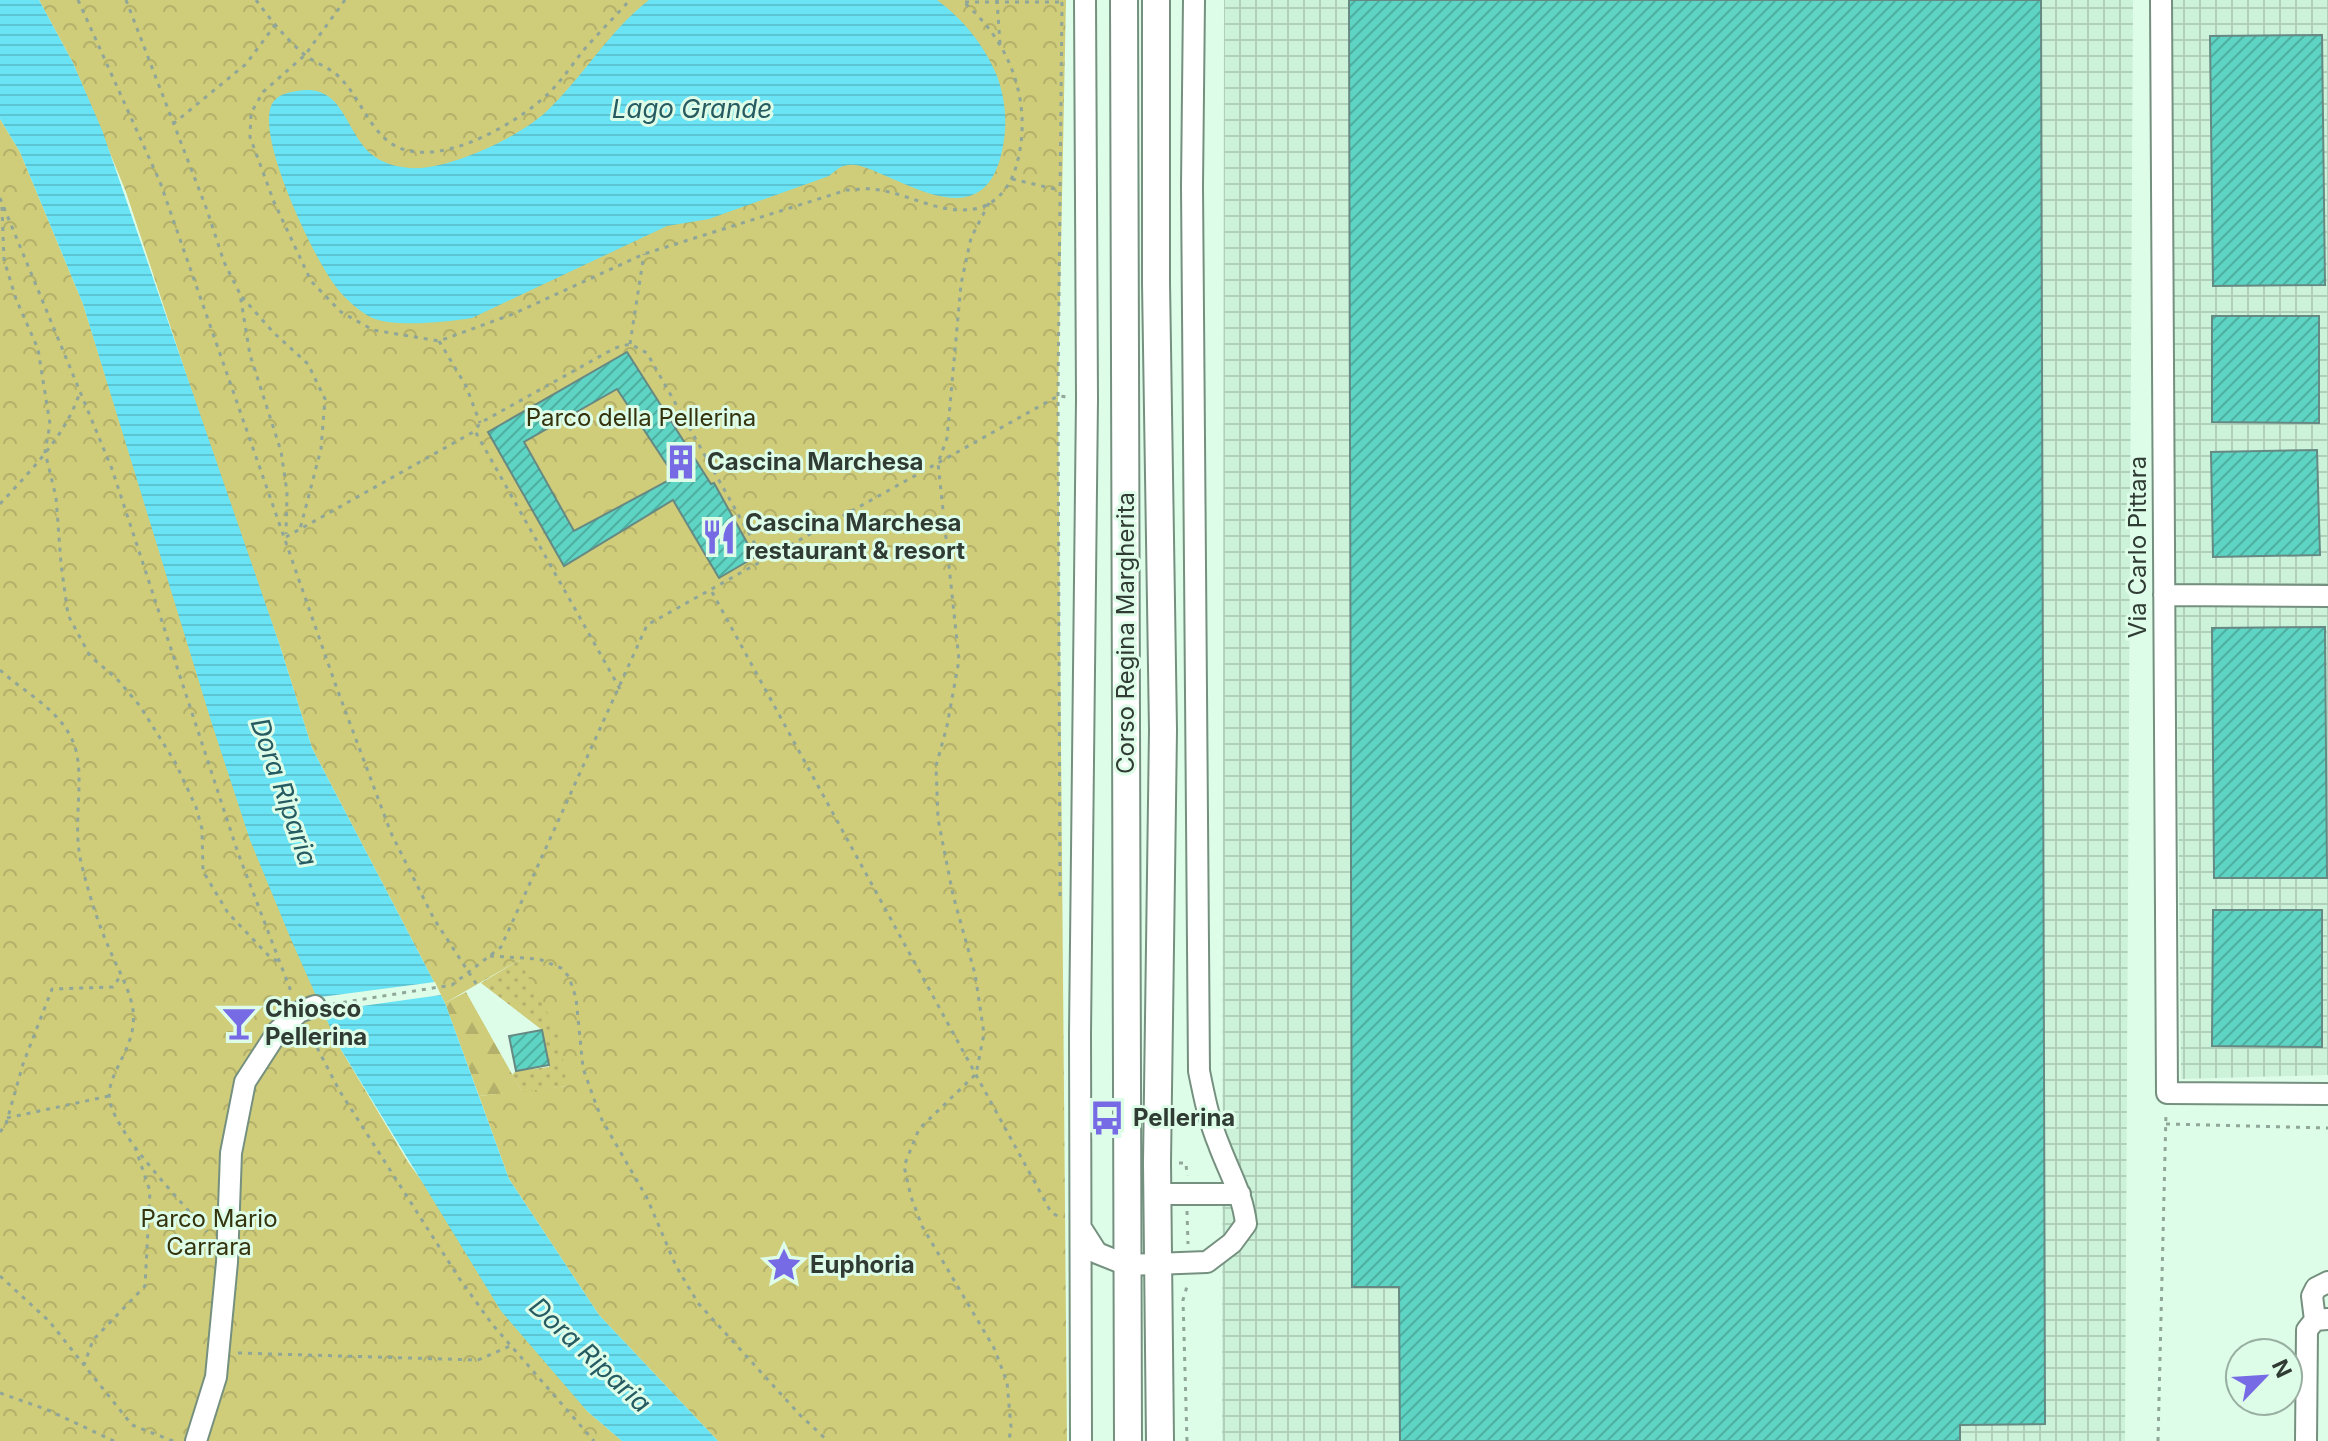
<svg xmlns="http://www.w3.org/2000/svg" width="2328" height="1441" font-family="Inter,sans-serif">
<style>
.industrial{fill:url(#industrial-grid)}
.forest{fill:url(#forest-firs)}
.park{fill:url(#park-crowns)}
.garden{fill:url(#garden-dots)}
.water{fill:url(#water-rules)}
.pier{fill:#defde9}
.building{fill:url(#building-hatch);stroke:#668983;stroke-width:2;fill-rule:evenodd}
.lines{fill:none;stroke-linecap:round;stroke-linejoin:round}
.minor-casing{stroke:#75907f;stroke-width:24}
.major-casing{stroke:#75907f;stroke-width:30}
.path{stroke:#90a698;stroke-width:3;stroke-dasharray:4 6;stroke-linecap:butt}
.minor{stroke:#fff;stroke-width:20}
.major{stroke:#fff;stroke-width:26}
.labels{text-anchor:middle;stroke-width:6;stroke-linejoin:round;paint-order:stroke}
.park-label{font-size:24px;fill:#35330d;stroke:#defde9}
.poi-label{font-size:24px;font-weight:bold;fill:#303b34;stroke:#defde9;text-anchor:start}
.street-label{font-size:24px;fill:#303b34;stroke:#defde9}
.water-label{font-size:26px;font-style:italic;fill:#275b62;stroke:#defde9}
</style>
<defs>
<pattern id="industrial-grid" width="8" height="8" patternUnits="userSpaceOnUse" patternTransform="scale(2)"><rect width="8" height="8" fill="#ccf2da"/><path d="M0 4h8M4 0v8" fill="none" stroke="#b0d0bc"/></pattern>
<pattern id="forest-firs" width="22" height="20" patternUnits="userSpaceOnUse" patternTransform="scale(2)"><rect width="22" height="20" fill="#cfcc7a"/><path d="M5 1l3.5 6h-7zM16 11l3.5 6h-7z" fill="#b2b06a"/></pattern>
<pattern id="park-crowns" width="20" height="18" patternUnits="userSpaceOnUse" patternTransform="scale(2)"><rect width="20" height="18" fill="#cfcc7a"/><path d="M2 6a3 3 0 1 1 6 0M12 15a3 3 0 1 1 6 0" fill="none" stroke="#b2b06a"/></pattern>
<pattern id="garden-dots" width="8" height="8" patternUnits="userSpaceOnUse" patternTransform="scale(2)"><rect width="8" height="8" fill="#cfcc7a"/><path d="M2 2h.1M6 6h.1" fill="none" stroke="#b2b06a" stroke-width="1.8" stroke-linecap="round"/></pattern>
<pattern id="water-rules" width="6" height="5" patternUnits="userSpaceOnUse" patternTransform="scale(2)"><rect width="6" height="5" fill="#6ae3f4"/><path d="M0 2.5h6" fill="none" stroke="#5cc4d2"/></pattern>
<pattern id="building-hatch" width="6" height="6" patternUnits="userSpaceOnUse" patternTransform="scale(2)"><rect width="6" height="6" fill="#5ed5c4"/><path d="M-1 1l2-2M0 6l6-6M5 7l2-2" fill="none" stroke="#4eaea0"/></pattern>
</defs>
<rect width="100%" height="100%" fill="#defde9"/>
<path class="industrial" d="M1224,0H2133L2125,1441H1222Z
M2170,0H2328V1075L2181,1079Z"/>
<path class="forest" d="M466,992L522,1092L479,1096L445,1003Z"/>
<path class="park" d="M39,0H1066L1058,396L1067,1441H718L599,1315L509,1179L479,1096L567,1086L519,960L445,1003L312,748L279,643L219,474L126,192L73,63Z
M0,119L20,152L83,304L250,839L337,1043L408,1162L587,1411L622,1441H0Z"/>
<path class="garden" d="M519,960L559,1034L567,1086L522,1092L512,1075L516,1071L549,1067L542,1030L481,983Z"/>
<path class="water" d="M0,0H39L73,63L102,130L279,643L312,748L445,1003L509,1179L599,1315L718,1441H622L587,1411L501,1311L337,1043L290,937L250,840L212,724L83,304L20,152L0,119Z
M649,0H937C963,19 985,46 997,76C1007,103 1008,131 1000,159C981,225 922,191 879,173C869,169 856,162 844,166C839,167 833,173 829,176L709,219L667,226L472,318C448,322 397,327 375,319C361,314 342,296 334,284C314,258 249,125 275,100C280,94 290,92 297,91C343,83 344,129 370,153C383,165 404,169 421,168C458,165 519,137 547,111C584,76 607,33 649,0Z"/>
<path class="pier" d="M435,982L441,995L319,1012L313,998Z"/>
<path class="building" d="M1349,0H2041L2045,1424L1960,1425V1441H1400L1399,1287H1352Z
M2322,35L2325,285L2213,286L2210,36Z
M2212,316H2319V423L2212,422Z
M627,352L711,484L714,483L755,557L719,578L673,500L564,566L488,432ZM617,389L675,477L574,531L524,442Z
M2317,450L2320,555L2213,557L2211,452Z
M2325,627L2327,878H2214L2212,628Z
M2213,910H2322V1047L2212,1046Z
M542,1030L549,1065L516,1071L509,1036Z"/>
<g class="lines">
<g class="minor-casing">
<path id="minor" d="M2161,0L2167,1093L2328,1094
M2164,595L2328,596
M1158,1194H1240
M1081,1228L1097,1253L1127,1265L1207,1262L1232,1243L1246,1224C1243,1195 1229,1172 1219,1145C1209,1121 1204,1096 1199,1071L1192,186L1194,0
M2315,1320L2312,1296L2316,1288L2328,1282
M196,1441L216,1377L227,1262L231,1153L245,1082L278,1031L299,1012L315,1006
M1081,1441L1080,1034L1087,399L1085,0
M2306,1441L2307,1330L2315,1320L2328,1319"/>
</g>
<g class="major-casing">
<path id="major" d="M1124,0L1128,1441
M1156,0V283L1163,730L1157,1163L1160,1441"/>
</g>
<path class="path" d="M78,0L160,182L336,686L391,833L434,919L477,985
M126,0L207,210L224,262L240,294L250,355L281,451L287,492L286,534
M256,0C270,19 286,39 305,55C314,62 327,67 336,74C358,93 366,124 389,142C432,174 517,124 549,93C564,78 575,60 588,45C602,30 616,15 630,0
M345,0L305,55L263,92L251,113L250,137L274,202L311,281L341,312L373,330L439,341L513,314L644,254L847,190C855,190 864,188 872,189C908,192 941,217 979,208C997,203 1010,186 1015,170C1035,107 1012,42 961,0
M997,0L1000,44
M965,2H1061
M173,124L246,64L275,25
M1012,179L1059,190
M0,198L112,469L238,853L292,994
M989,203L971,238L961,284L947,438L938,463L959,660L947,726L936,766L938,819L953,895L975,974L984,1034L976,1074L919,1129L904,1166L911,1197L922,1226L994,1348L1007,1382L1011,1427L1009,1441
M2,207L4,260L16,299L38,349L50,424L45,452L56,497L61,564L68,615L90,656L117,679L140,706L175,762L196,807L202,829L203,871L213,888L228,913L269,956L282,964
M242,297L274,333L308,364L325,399L321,449L300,529
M439,341L466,386L480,423
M630,344L644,254
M0,504C31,470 65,437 80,392
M286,537L475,431
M712,592L1051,1212L1062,1219
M0,670C26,694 63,711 75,747C85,780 72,824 81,862C88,891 97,921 109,948C117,968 130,989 133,1010C138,1049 104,1074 110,1102C118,1137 183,1203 207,1232
M620,689L475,431L480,423L615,348L630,344L647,353L764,560
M1060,896L1058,396L1062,0
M490,956L539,959L561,968L569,977L576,998L583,1068L594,1099L602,1120L647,1198L676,1266L698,1303L800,1415L828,1441
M333,1004L452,985L501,947L647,625L1058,396L1068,397
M308,1030L339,1090L459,1278L492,1324L594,1441
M7,1118L109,1096
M2166,1124L2328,1128
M0,1132L6,1124L23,1064L52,989L113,987L121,975
M135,1147L150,1191L145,1286L93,1340L84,1365L132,1425L173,1441
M1179,1163H1186L1187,1176
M1187,1211L1188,1244
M0,1276L49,1321L84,1365
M238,1353L478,1360L510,1346
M0,1393L48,1410L114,1441
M1187,1441L1183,1300L1188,1283
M2158,1441L2166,1113"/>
<use href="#minor" class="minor"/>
<use href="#major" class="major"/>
</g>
<defs>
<g id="building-bare" transform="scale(2.76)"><path d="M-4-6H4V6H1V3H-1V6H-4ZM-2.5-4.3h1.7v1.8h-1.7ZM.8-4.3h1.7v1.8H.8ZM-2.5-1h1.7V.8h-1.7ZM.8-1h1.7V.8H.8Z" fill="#766ae5" stroke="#defde9" stroke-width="2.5" paint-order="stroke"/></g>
<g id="restaurant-bare" transform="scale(2.76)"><path d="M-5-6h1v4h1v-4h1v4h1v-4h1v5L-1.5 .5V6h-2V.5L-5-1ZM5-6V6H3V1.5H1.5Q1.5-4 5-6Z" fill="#766ae5" stroke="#defde9" stroke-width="2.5" paint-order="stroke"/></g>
<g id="bar-bare" transform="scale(2.76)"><path d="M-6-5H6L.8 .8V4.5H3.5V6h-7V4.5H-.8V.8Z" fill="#766ae5" stroke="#defde9" stroke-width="2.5" paint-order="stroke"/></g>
<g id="bus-bare" transform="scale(2.76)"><path d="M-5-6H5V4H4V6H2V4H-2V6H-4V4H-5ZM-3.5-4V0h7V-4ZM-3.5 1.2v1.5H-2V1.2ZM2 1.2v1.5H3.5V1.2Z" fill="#766ae5" stroke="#defde9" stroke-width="2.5" paint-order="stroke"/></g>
<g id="sight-bare" transform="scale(2.76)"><path d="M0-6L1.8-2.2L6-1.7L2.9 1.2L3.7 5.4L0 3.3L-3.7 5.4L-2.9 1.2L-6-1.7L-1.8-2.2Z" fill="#766ae5" stroke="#defde9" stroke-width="2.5" paint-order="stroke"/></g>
</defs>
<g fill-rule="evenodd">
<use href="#building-bare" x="681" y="462"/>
<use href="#restaurant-bare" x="719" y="537"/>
<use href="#bar-bare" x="239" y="1023"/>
<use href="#bus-bare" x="1107" y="1118"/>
<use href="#sight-bare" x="784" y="1265"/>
</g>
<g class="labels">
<g class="park-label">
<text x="641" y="426">Parco della Pellerina</text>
<text x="209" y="1227">Parco Mario<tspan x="209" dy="28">Carrara</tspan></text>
</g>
<g class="poi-label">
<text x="707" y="470">Cascina Marchesa</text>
<text x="745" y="531">Cascina Marchesa<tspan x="745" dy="28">restaurant &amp; resort</tspan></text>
<text x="265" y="1017">Chiosco<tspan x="265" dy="28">Pellerina</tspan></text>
<text x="1133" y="1126">Pellerina</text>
<text x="810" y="1273">Euphoria</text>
</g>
<g class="street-label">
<text transform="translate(2138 547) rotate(-90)" y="8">Via Carlo Pittara</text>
<text transform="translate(1126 633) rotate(-90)" y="8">Corso Regina Margherita</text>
</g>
<g class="water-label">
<text x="692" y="118">Lago Grande</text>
<text transform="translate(284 792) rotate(71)" y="9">Dora Riparia</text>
<text transform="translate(590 1355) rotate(43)" y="9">Dora Riparia</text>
</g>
</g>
<g transform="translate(2264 1377) rotate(65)"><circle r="38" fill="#defde9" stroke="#98afa1" stroke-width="2"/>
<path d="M0-6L14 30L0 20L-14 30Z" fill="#766ae5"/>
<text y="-12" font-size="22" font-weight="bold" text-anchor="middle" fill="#303b34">N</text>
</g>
</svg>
